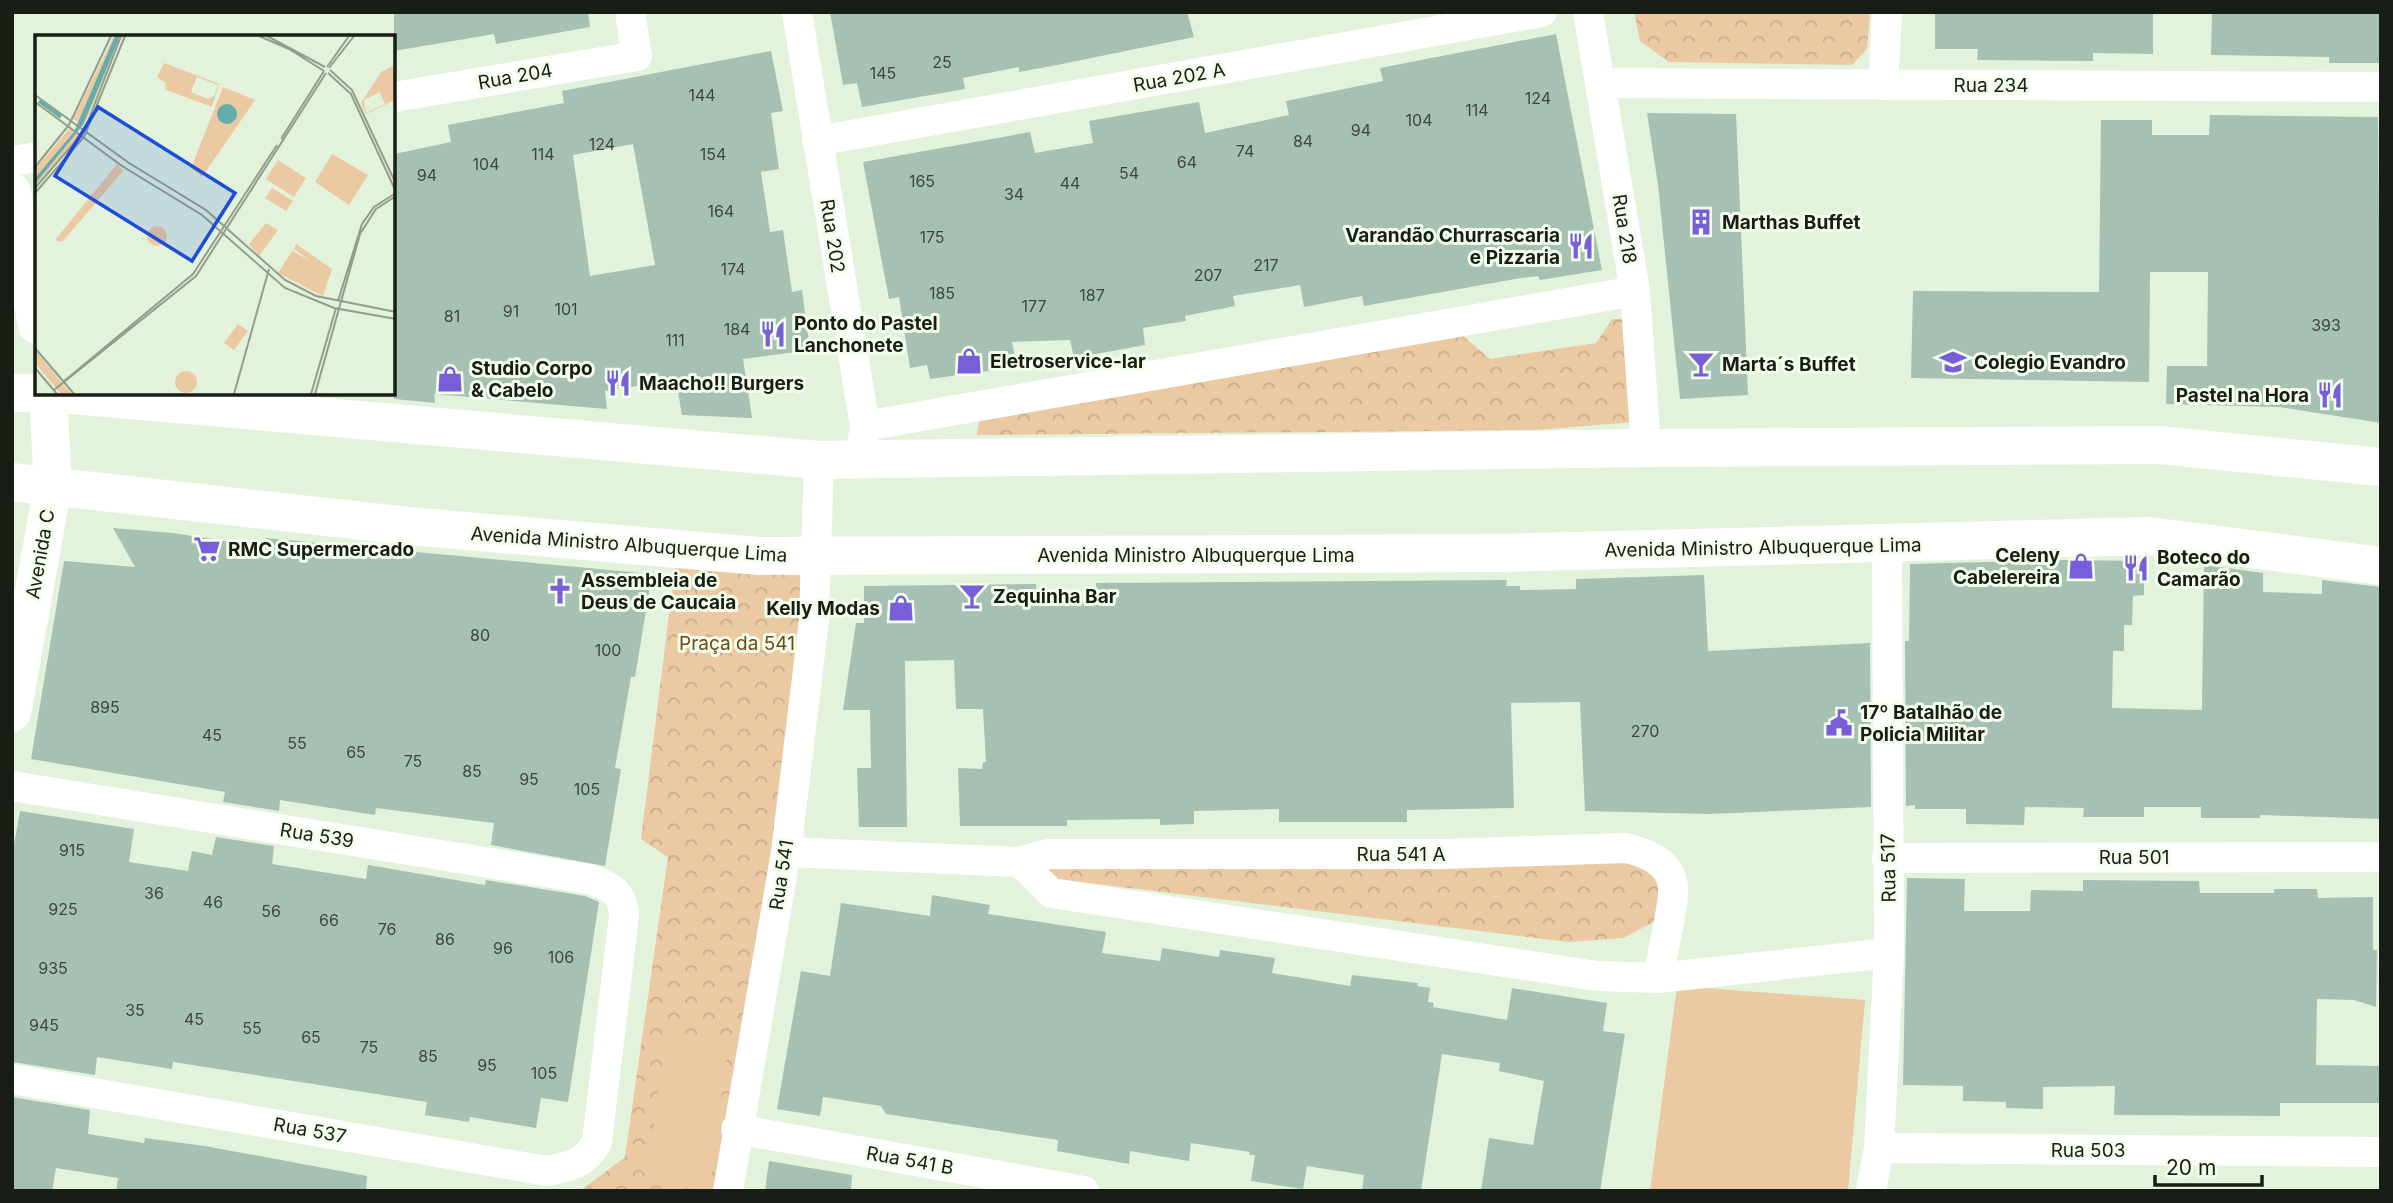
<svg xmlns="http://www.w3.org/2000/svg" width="2393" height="1203" font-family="Inter,sans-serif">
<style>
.park{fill:url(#park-crowns)}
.pitch{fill:#ebc9a2}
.building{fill:#a6c1b4;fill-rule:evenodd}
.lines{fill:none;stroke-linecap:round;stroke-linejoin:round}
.street{stroke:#fff;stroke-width:30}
.secondary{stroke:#fff;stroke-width:38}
.labels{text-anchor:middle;stroke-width:6;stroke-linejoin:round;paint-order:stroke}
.number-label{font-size:16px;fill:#3c463d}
.street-label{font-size:19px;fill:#181d15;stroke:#f2feeb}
.poi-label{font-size:19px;font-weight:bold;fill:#181d15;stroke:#f2feeb;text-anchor:start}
.park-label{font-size:19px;fill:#6f4a18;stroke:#f2feeb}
.inset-river{fill:none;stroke:#65acac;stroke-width:3.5}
.inset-road{fill:none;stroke:#929d8c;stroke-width:2}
.view{fill:#1d4ed8;fill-opacity:0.15;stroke:#1d4ed8;stroke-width:3.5}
.inset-edge{fill:none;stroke:#181d15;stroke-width:3.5}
</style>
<defs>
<pattern id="park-crowns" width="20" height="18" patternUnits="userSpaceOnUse" patternTransform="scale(1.75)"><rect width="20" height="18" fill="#ebc9a2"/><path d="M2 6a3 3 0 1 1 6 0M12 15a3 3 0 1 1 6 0" fill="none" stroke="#c9ac8b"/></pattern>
</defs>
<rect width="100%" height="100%" fill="#e3f2db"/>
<path class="park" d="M1634,12H1870L1867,49L1852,65L1669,62L1640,41Z
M1612,319H1629L1634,422L1537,430L977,435L979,421L1463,336L1490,359L1596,343Z
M675,567L799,574L814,607L723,1191H580L625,1157L668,857L641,839Z
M1626,848L1667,878L1654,922L1623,938L1568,942L1007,873L1008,864Z"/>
<path class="pitch" d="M1677,986L1865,1000L1848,1191H1650Z
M666,1037L728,1045L709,1191L646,1183Z"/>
<path class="building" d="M394,12H588L590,27L496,44L494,34L394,51Z
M830,12H1187L1194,37L1057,65L1019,72V67L963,78L965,89L862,107L857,83L843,85Z
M1935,12H2153V54L2093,53V61L1977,60L1978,49H1935Z
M2212,12H2381V63H2329V57L2211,55Z
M1556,34L1602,270L1540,280L1538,276L1521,278L1364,306L1362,296L1304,307L1300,285L1233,296L1235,306L1185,316L1186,321L1143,328L1145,345L1074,358L1070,340L1012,342L1017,367L930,379L927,365L910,368L899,297L889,299L863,162L1030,132L1035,153L1093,143L1089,121L1199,102L1205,133L1289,115L1286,101L1383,81L1380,68Z
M771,51L783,111L771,113L779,169L761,172L770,232L783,230L792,292L802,290L810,350L743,359L752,418L682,415L676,380L605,391L607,409L434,394L435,403L394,399V154L451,142L448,125L564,103L562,91ZM633,144L655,265L590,276L573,155Z
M1647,113L1736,114L1748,395L1680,399L1658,185Z
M2210,115L2378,117L2381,423L2279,407L2166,404L2167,366H2207L2208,272H2150L2149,382L1911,378L1913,291L2099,292L2101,120H2152V135H2209Z
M113,528L173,533L265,547L266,538L652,574L635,677H631L615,768L621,769L605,866L491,845L494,823L376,808L375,815L280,800L279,811L223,802L225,792L31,759L64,561L135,567Z
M2065,560L2144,561V595L2133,596L2132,625H2124V651H2113L2112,708L2202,710L2204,565L2263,573V592L2322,594V580L2381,587V819L2260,815V818H2201V807H2144V817H2083L2084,808L2025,807L2024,825L1966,824V809H1915V805L1906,806L1905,641H1909L1910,564Z
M1704,575L1708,651L1870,643L1871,807L1708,814L1585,811L1580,702L1511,703L1514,808L1407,810V822H1279V809L1194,811V824L1160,825V819L1067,820V826H960L958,768L982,769L983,762H986L983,709H956L954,660L905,661L907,827H859L857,768H871L870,710H843L856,623H864V586L1036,584L1037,602H1096V583L1507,580L1506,586H1520V590L1576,589V579Z
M20,811L134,829L129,862L188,871L192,851L212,855L216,837L274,846L272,864L366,879L368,865L485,885L486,880L585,896L599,902L568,1102L541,1098L536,1128L470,1117L469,1122L425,1115L427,1102L173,1062L172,1069L97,1057L95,1075L12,1062V856Z
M1907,878L1965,879L1964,911H2030L2031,890L2083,891V880L2199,881L2200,893H2274V889H2317L2318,898L2373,897V950H2377L2376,1007L2354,1000L2317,999L2316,1065L2381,1066V1103H2280V1116L2114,1115L2115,1086L2043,1087V1109L2006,1108V1102L1963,1101V1086L1903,1085Z
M932,895L990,905L988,914L1106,932L1102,953L1160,961L1162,948L1219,957L1220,950L1275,958L1272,973L1350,986L1352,975L1418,983L1417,986L1430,988L1428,1002L1434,1003L1433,1007L1507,1020L1512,988L1607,1003L1603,1031L1625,1034L1600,1191H1481L1489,1138L1533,1145L1544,1081L1499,1071L1500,1063L1442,1054L1421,1191H1362L1364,1175L1307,1166L1303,1189L1251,1181L1255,1155H1249L1250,1152L1191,1143L1189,1161L1130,1151L1129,1164L1057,1151L1058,1140L886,1114L881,1106L823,1097L820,1116L777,1109L801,971L830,976L841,903L930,916Z
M12,1097L90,1110L88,1134L144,1143L145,1138L205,1146L367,1176L366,1191H116L118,1178L56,1168L52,1191H12Z
M769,1161L852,1175L851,1191H765Z"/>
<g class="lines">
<path class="street" d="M797,12L865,426L862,446
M1588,12L1635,291L1646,448
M1601,83L2381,87
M1883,85L1887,12
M394,97L637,56L630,12
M817,141L1542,12
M12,161L37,157
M865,426L1635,291
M12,786L589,879C611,887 623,891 624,916L597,1142C585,1164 571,1166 547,1171L12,1079
M786,852L1020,862L1048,854H1445L1626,848C1647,853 1670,862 1673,886C1675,900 1661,960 1658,978
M1887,858L2381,857
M1020,862L1051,893L1597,976L1658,978L1889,953
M736,1129L1084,1191
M1879,1148L2381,1152
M728,1191L786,852L814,620L819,460
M1871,1191L1879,1148L1889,953L1887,545"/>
<path class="secondary" d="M12,192L37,325
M12,393H37
M60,394L819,460L1646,448L2159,445L2381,467
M12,482L408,526L759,556L1500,553L2150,536L2381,566
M12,713L53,485L48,394"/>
</g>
<defs>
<g id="building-bare" transform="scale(2.1)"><path d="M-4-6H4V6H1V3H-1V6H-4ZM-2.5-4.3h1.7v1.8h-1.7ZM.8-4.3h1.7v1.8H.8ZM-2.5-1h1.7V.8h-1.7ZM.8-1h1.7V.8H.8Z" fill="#785ed9" stroke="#f2feeb" stroke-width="2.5" paint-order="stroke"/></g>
<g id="restaurant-bare" transform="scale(2.1)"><path d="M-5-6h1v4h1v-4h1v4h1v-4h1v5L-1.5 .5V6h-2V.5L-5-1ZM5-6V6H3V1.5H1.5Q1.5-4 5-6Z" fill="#785ed9" stroke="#f2feeb" stroke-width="2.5" paint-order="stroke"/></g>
<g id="shop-bare" transform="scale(2.1)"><path d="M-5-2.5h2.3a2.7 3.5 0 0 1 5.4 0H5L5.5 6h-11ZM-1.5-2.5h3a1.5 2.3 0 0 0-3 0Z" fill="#785ed9" stroke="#f2feeb" stroke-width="2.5" paint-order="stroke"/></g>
<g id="school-bare" transform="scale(2.1)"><path d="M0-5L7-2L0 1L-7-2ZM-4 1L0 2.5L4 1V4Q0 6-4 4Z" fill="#785ed9" stroke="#f2feeb" stroke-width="2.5" paint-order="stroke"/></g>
<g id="bar-bare" transform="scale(2.1)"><path d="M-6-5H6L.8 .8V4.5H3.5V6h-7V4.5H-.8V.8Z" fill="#785ed9" stroke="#f2feeb" stroke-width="2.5" paint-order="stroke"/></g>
<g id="supermarket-bare" transform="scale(2.1)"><path d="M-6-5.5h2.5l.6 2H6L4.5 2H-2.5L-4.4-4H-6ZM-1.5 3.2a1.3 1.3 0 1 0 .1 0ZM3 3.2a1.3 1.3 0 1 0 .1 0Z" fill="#785ed9" stroke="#f2feeb" stroke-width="2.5" paint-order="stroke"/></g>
<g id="church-bare" transform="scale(2.1)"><path d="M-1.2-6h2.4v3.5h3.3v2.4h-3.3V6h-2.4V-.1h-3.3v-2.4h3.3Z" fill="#785ed9" stroke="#f2feeb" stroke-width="2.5" paint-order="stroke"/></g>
<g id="civic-bare" transform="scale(2.1)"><path d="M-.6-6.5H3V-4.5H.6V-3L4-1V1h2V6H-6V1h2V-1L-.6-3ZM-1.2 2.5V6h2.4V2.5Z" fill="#785ed9" stroke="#f2feeb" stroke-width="2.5" paint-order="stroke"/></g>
</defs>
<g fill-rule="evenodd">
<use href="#building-bare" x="1701" y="222"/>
<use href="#restaurant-bare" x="1581" y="246"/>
<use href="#restaurant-bare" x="773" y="334"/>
<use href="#shop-bare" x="969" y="361"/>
<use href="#school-bare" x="1953" y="362"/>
<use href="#bar-bare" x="1701" y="364"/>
<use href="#shop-bare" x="450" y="379"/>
<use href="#restaurant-bare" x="618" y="383"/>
<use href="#restaurant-bare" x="2330" y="395"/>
<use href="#supermarket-bare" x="207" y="549"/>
<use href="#shop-bare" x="2081" y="566"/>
<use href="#restaurant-bare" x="2136" y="568"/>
<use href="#church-bare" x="560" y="591"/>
<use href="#bar-bare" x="972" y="596"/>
<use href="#shop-bare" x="901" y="608"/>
<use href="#civic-bare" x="1839" y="723"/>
</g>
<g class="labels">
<g class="number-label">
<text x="942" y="68">25</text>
<text x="883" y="79">145</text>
<text x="702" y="101">144</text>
<text x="1538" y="104">124</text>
<text x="1477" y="116">114</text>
<text x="1419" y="126">104</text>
<text x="1361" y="136">94</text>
<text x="1303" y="147">84</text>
<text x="602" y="150">124</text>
<text x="1245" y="157">74</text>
<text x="543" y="160">114</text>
<text x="713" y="160">154</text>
<text x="1187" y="168">64</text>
<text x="486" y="170">104</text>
<text x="1129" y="179">54</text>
<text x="427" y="181">94</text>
<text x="922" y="187">165</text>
<text x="1070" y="189">44</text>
<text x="1014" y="200">34</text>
<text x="721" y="217">164</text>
<text x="932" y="243">175</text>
<text x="1266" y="271">217</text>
<text x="733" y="275">174</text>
<text x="1208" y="281">207</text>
<text x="942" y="299">185</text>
<text x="1092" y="301">187</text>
<text x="1034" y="312">177</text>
<text x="566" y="315">101</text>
<text x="511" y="317">91</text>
<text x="452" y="322">81</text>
<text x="2326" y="331">393</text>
<text x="737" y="335">184</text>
<text x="675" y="346">111</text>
<text x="480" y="641">80</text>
<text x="608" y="656">100</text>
<text x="105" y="713">895</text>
<text x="1645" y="737">270</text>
<text x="212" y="741">45</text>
<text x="297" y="749">55</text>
<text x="356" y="758">65</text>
<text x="413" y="767">75</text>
<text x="472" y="777">85</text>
<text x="529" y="785">95</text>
<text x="587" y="795">105</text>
<text x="72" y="856">915</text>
<text x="154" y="899">36</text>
<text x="213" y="908">46</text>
<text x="63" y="915">925</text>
<text x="271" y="917">56</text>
<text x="329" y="926">66</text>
<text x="387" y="935">76</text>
<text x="445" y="945">86</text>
<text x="503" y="954">96</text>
<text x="561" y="963">106</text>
<text x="53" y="974">935</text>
<text x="135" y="1016">35</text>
<text x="194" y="1025">45</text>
<text x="44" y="1031">945</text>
<text x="252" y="1034">55</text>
<text x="311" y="1043">65</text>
<text x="369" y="1053">75</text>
<text x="428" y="1062">85</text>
<text x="487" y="1071">95</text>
<text x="544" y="1079">105</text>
</g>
<g class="street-label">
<text transform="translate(515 76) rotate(-10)" y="7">Rua 204</text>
<text transform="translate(1179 77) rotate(-10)" y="7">Rua 202 A</text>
<text x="1991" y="92">Rua 234</text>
<text transform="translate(1625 229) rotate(81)" y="7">Rua 218</text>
<text transform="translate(833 236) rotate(81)" y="7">Rua 202</text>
<text transform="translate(629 544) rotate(4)" y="7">Avenida Ministro Albuquerque Lima</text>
<text transform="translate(1763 547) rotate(-1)" y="7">Avenida Ministro Albuquerque Lima</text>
<text transform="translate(40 554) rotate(-80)" y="7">Avenida C</text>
<text x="1196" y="562">Avenida Ministro Albuquerque Lima</text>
<text transform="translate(317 835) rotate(9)" y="7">Rua 539</text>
<text x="1401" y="861">Rua 541 A</text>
<text x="2134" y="864">Rua 501</text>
<text transform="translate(1888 868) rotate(-91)" y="7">Rua 517</text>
<text transform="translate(781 875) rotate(-81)" y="7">Rua 541</text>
<text transform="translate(310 1130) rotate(10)" y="7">Rua 537</text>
<text x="2088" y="1157">Rua 503</text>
<text transform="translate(910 1160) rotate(10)" y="7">Rua 541 B</text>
</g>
<g class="poi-label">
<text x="1722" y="229">Marthas Buffet</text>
<text x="1560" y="242" text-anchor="end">Varandão Churrascaria<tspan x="1560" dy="22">e Pizzaria</tspan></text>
<text x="794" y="330">Ponto do Pastel<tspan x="794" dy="22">Lanchonete</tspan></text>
<text x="990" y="368">Eletroservice-lar</text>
<text x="1974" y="369">Colegio Evandro</text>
<text x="1722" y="371">Marta´s Buffet</text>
<text x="471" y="375">Studio Corpo<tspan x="471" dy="22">&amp; Cabelo</tspan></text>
<text x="639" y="390">Maacho!! Burgers</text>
<text x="2309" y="402" text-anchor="end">Pastel na Hora</text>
<text x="228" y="556">RMC Supermercado</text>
<text x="2060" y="562" text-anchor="end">Celeny<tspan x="2060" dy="22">Cabelereira</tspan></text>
<text x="2157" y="564">Boteco do<tspan x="2157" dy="22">Camarão</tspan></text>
<text x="581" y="587">Assembleia de<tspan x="581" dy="22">Deus de Caucaia</tspan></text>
<text x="993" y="603">Zequinha Bar</text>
<text x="880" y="615" text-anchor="end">Kelly Modas</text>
<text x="1860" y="719">17º Batalhão de<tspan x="1860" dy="22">Policia Militar</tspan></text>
</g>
<g class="park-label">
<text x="737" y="650">Praça da 541</text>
</g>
</g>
<g transform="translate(35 35)">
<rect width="360" height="360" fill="#e3f2db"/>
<path d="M297,119L333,140L314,170L280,147ZM237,153L258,166L251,176L230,163Z" fill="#ebc9a2"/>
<path d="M79,1H87L49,90L38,84ZM129,28L184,49L177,72L131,55L130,47L122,42ZM162,42L183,50L179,61L173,64L156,57ZM360,30V65L331,79L326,68L346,37ZM345,57L350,69L331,78L329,65ZM188,52L220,65L167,142L156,133ZM35,93L44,101L0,151V134ZM82,129L88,136L27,207L20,205ZM231,188L243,195L224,221L214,209ZM261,209L297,234L288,261L243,238L257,216L276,226L259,214ZM0,315L36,359H26L0,328Z" fill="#ebc9a2" fill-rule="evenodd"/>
<path d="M243,125L271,143L259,162L231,144ZM112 201a10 10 0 1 1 20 0a10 10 0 1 1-20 0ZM203,289L213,296L199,315L189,308ZM140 347a11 11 0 1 1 22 0a11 11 0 1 1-22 0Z" fill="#ebc9a2"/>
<path d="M80,1H85L48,90L0,149V143L39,97ZM182 79a10 10 0 1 1 20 0a10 10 0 1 1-20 0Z" fill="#65acac"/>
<path class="inset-river" d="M4,66L26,82"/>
<path class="inset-road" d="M224,1L254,14L289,36M232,1L290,32M292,32L314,1M294,33L319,1M295,35L317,55L361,149M293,38L316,59L361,157M0,60L94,128L171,175L250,245L281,261L361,277M0,67L87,131L167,180L250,253L299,273L361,284M50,94L86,1M246,104L289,36M0,132L34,90L76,1M0,153L46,100M0,158L49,102L90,1M303,266L327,189L339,172L361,158M0,313L39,359M0,333L22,359M28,347L158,239L242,110M19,355L161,241L291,38M199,359L234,234M276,359L301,273M280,359L325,199L341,174L361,161"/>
<path class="view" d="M63,72L200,158L157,226L20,141Z"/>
<rect width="360" height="360" class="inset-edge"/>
</g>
<rect width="2393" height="1203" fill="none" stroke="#181d15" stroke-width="28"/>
<path d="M2155 1175v10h107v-10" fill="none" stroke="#181d15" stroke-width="3.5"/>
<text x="2166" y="1175" font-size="21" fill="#181d15" stroke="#f2feeb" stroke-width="5" paint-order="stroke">20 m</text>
</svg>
